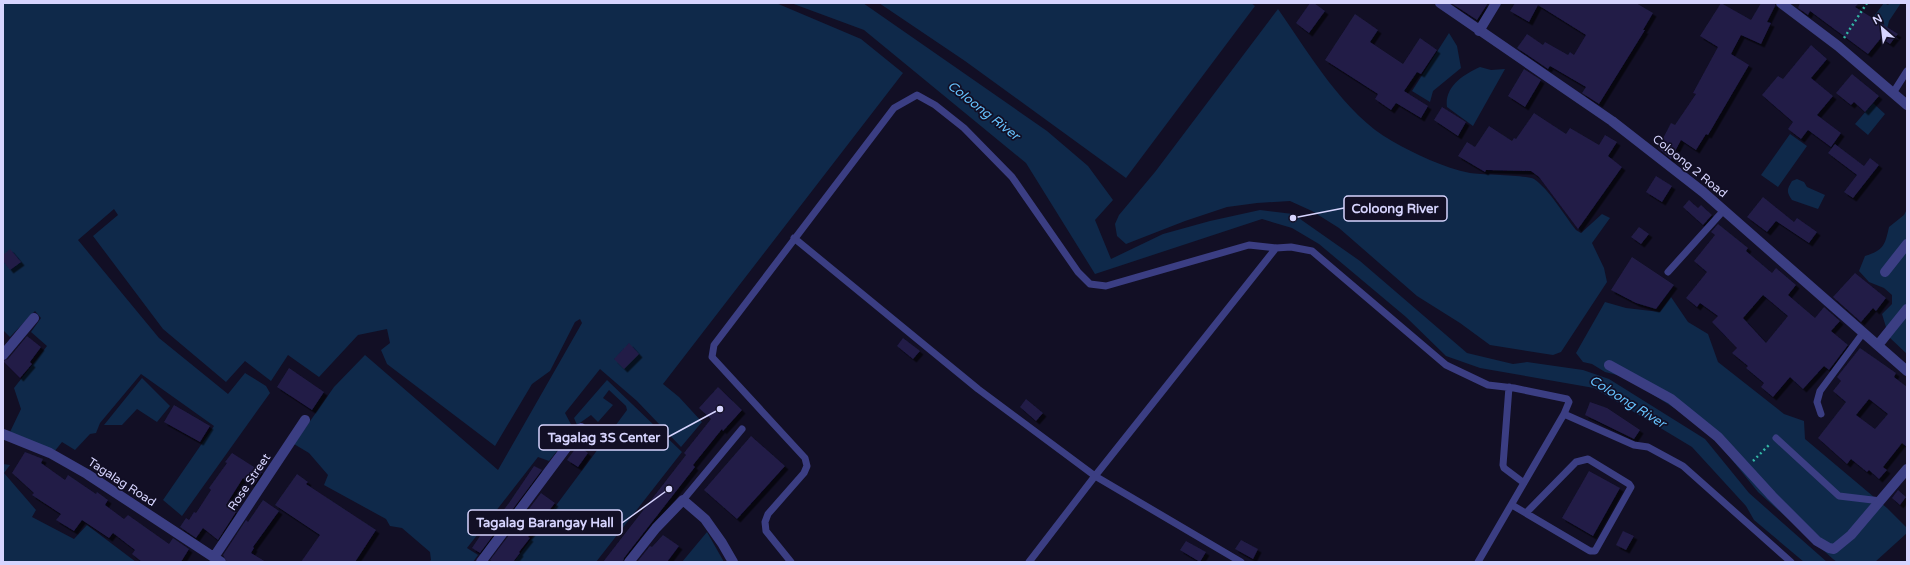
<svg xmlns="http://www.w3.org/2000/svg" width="1910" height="565" font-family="'Varela Round',sans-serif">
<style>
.water{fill:#0f294a}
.building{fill:#211c46;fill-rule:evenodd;filter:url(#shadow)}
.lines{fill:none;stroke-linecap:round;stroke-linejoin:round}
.path{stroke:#32b5a4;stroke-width:2.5;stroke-dasharray:2 3;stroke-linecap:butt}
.service{stroke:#3b3e83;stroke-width:7}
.minor{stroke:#3b3e83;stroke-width:10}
.labels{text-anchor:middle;stroke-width:3.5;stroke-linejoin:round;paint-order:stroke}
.street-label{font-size:12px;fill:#d6d4fe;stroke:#120f25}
.water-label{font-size:13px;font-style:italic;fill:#65c1fc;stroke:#120f25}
.leader{fill:none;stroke:#d6d4fe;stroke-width:1.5}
.callout-dot{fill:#d6d4fe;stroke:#120f25;stroke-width:1.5}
.callout{fill:#120f25;stroke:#d6d4fe;stroke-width:1.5}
.callout-label{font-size:13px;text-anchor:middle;font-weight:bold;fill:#d6d4fe}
</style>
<defs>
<filter id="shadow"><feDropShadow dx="3.5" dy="3.5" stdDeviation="0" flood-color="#0009"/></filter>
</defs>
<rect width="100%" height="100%" fill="#120f25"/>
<path class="water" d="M3,3H776L861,39L903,73L663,384L679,397L702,422L681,447L637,401L600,369L565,413L574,430L549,461L538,457L467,548L478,555L473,562H429L431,560L430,552L402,528L390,526L386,519L324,485L328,475L309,453L294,444L334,387L365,355L498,470L582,323L580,319L575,322L550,371L532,384L495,446L387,364L381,350L390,343L387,329L358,335L319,377L288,355L271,381L245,361L226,382L163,329L93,236L118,215L114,209L78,240L159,338L228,394L245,373L266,386L270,393L182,516L163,500L214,426L141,374L100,423L96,433L90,434L75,450L62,442L54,452L10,432L21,409L14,388L47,346L31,332L41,318L35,311L10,337L3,330Z
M791,3H863L1047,131L1088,166L1113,200L1095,220L1111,259L1163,234L1210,221L1260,210L1293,214L1360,261L1467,353L1513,364L1527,362L1583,370L1609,379L1705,439L1749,493L1827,562H1804L1754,520L1746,506L1692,447L1594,388L1480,368L1446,356L1406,317L1319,244L1292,228L1262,219L1095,274L1026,163L864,30Z
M879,3H1251L1255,6L1126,178L965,61Z
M1884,3L1888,5L1890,3H1901L1889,21L1886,33L1883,28L1884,21L1874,16Z
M1278,9C1309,53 1344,114 1392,141C1415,154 1444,168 1470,173C1483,175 1527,175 1534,179C1549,189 1564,215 1576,230L1581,233L1602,214L1610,218L1592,243L1604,268L1607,282L1561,352L1553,355L1490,345L1460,323L1417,296L1339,228L1312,211L1290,201L1257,203L1227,207L1185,221L1126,244L1117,236L1115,224L1119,215L1155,172Z
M1449,33L1457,46L1461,68L1433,91L1430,102L1412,91Z
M1480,67L1491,70L1505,69L1473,126L1447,107C1444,87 1464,74 1480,67Z
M1873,103L1885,114L1868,135L1855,124Z
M1790,134L1807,146L1778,187L1761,175Z
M1797,179L1804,182L1807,187L1825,195L1818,209L1792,200C1786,192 1787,189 1792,181Z
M1907,209V354L1889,337L1882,314L1892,304V295L1884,288L1869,282L1859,271L1865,256C1884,250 1885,245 1889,227L1904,215Z
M1671,297L1688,322L1708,334L1718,362L1784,414L1804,421L1805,439L1887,508L1907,528V533L1875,562H1837L1833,559L1758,492L1711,434L1687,416L1625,377L1605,372L1592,364L1583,362L1576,353L1605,302L1626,308L1660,312Z
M142,378L170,406L157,422L137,409L122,425H104Z
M607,380L682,452L596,562H514L627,410L626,406L609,390L603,398L613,405L598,422L591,415L577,425L574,418Z
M3,464L10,465L4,473L36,510L32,517L74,539L87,525L136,562H3Z
M707,532L724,562H682Z"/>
<path class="building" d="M1310,3H1314L1325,11L1309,33L1296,23Z
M1451,3H1488L1477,20Z
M1515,3H1636L1653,13L1643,30H1645L1599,104L1582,93L1586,87L1550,66L1548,69L1517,48L1527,34L1543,45L1545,42L1568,55L1570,52L1574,55L1586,35L1538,5L1529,22L1510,11Z
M1721,3L1751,20L1761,3H1775V6L1767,22L1771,23L1761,44L1741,35L1731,54L1749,65L1708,135L1706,134L1696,150L1681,140L1671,159L1658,148L1671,123L1675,125L1696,94L1693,93L1718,47L1700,36Z
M1800,3H1859L1855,7L1898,34L1890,44L1881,38L1868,54L1810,11L1808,15L1798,8Z
M1355,14L1378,30L1370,42L1403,64L1420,38L1437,50L1421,74L1417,72L1404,91L1428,106L1421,118L1396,103L1391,110L1375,99L1378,94L1325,60Z
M1811,45L1827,59L1811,78L1833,96L1817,115L1841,133L1831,147L1808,130L1801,139L1788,129L1793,122L1762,95L1778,76L1783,79Z
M1524,69L1541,80L1525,107L1508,96Z
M1852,74L1879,96L1865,112L1854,102L1851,105L1836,93Z
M1442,107L1466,122L1458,136L1434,120Z
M1534,113L1566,134L1570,128L1599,145L1605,135L1617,142L1608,156L1622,167L1578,229L1539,177L1531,171L1486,170L1485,172L1458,156L1467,142L1475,147L1489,126L1512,141L1514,138L1516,139Z
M1835,144L1864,166L1870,158L1879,165L1853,198L1844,192L1857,175L1828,153Z
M1656,176L1672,186L1662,202L1646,192Z
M1763,197L1794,222L1797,218L1817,232L1809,243L1776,221L1767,232L1747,217Z
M1689,200L1698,208L1701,205L1712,215L1703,225L1683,207Z
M1718,224L1748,248L1746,251L1772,273L1776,268L1796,285L1788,295L1815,318L1824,307L1840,321L1831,331L1848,345L1829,370L1824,366L1803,389L1790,377L1773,397L1761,387L1764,383L1746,368L1748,366L1732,353L1737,348L1712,322L1718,316L1700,303L1697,307L1686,298L1707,272L1694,261L1715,235L1711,232ZM1763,295L1788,316L1766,343L1743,318Z
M1639,227L1649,234L1641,244L1631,237Z
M10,249L21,262L10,270L3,261V255Z
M1632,257L1674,285L1656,309L1636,303L1611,290Z
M1855,273L1886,298L1876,311L1873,308L1861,322L1833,297Z
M27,336L41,347L30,362L32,364L20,378L3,361L8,359Z
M903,338L920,351L913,359L897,346Z
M629,343L639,354L624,369L614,359Z
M1860,348L1896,373L1894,377L1907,387V447L1902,443L1883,467L1887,470L1879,479L1869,470L1867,472L1851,459L1847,464L1818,438L1846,402L1833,391L1841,381L1837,377ZM1869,399L1888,414L1875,429L1856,415Z
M289,368L324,392L312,410L277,387Z
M718,387L742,410L723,431L722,429L693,465L695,467L624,558L623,562H603L686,455L684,453L711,419L699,408Z
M1026,399L1043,413L1036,421L1020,407Z
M1590,402L1607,408L1640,430L1634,439L1585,415Z
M174,405L210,426L200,442L164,422Z
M751,436L785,466L737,519L704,490Z
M578,445L588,453L578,467L567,460Z
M25,452L43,459L41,463L65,480L68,475L96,494L97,492L108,500L105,505L124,519L128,515L169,544L173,538L189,549L181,562H142L132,554L135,550L113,533L109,538L82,520L74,531L56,520L61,514L32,495L34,493L12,473Z
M232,453L262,472L254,485L243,478L226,505L236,512L218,540L203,528L196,538L180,527L186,518L189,520L194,512L196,513L211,490L209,488L227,463L225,462Z
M534,466L542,470L480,553L472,548L486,527L489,529L509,503Z
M1589,471L1620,488L1593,536L1562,518Z
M297,474L308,482L306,484L376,530L355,562H301L320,535L275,505Z
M1898,490L1906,497L1900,505L1892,498Z
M541,493L555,503L528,537L530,538L519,552L520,553L513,562H493L490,560Z
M263,500L279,511L253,547L254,548L251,553L266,562H227L223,555L246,520L248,522Z
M1623,531L1634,536L1626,550L1616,545Z
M663,535L679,546L667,562H637L650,546L652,547Z
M1241,540L1258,549L1253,559L1235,549Z
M1186,541L1206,552L1200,562L1180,550Z"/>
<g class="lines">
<path class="path" d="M1844,38L1867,3
M1753,461L1770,444"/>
<path class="service" d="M1893,93L1907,71
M794,238L978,389L1095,476L1241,562
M1668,272L1724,210
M1509,387L1503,465L1504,468L1524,483
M1564,414L1634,445L1648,447L1683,466L1791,562
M1821,414L1817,402L1820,391L1863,333
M1776,438L1839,496L1881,501
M683,500L742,429
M1512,505L1590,551H1595L1631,487L1629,484L1588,459L1576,462L1526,513
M791,562L766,531L765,522L768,514L804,473L807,466L805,458L712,357L714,345L894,108L917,95L935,105L964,128L1012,177L1078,272L1090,284L1106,286L1249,245L1276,248L1291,247L1312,251L1446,365L1488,385L1514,388L1567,399L1569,402L1564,414L1478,562
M1029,562L1095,476L1276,248"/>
<path class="minor" d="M1440,3L1612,121L1703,192L1907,371
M1781,3L1838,46L1907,105
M1479,31L1496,3
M1885,272L1907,244
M1878,345L1907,309
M3,355L34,318
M1609,365L1671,399L1718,437L1772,496L1817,541L1829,548L1834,549L1851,535L1907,469
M3,434L50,453L87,474L221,562
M214,557L305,420
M481,562L581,428
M629,562L656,528L683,500L705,519L722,543L733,562"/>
</g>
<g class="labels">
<g class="street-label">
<text transform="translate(1690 166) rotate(39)" y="4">Coloong 2 Road</text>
<text transform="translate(122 482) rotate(33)" y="4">Tagalag Road</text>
<text transform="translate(249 482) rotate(-56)" y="4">Rose Street</text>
</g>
<g class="water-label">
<text transform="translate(984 110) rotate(38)" y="5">Coloong River</text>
<text transform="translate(1628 401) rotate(32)" y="5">Coloong River</text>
</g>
</g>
<path class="leader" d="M1293 218L1344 208M720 409L668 437M669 489L622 523"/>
<g class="callout-dot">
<circle cx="1293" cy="218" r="4"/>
<circle cx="720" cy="409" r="4"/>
<circle cx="669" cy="489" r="4"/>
</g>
<g class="callout">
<rect x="1344" y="196" width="103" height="25" rx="4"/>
<rect x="539" y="425" width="129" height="25" rx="4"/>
<rect x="468" y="510" width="154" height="25" rx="4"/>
</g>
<g class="callout-label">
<text x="1395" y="213">Coloong River</text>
<text x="604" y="442">Tagalag 3S Center</text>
<text x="545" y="527">Tagalag Barangay Hall</text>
</g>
<rect width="1910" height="565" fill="none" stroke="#d6d4fe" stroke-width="8"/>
<g transform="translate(1882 28) rotate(332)" stroke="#120f25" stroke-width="3" paint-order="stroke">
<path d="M0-3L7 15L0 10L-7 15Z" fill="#d6d4fe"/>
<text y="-6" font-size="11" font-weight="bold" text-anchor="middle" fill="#d6d4fe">N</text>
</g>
</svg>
